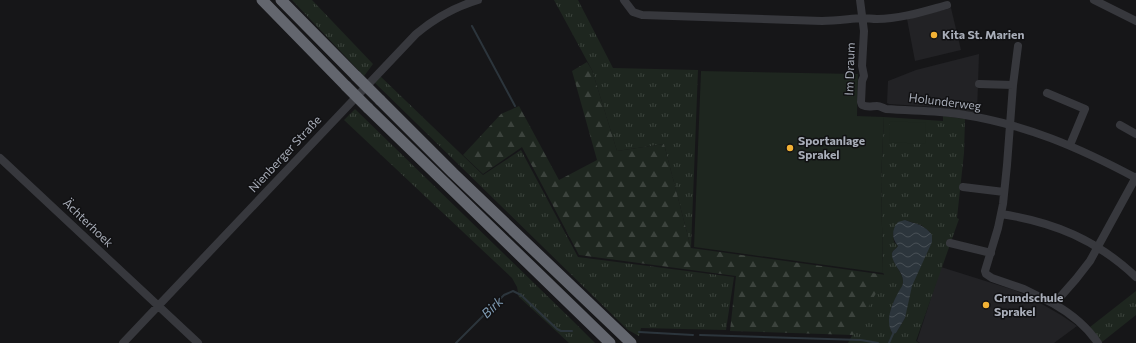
<svg xmlns="http://www.w3.org/2000/svg" width="1136" height="343" font-family="Commissioner,sans-serif">
<style>
.built{fill:#222225}
.grass{fill:url(#grass-tufts);fill-rule:evenodd}
.forest{fill:url(#forest-firs)}
.pitch{fill:#1e261f}
.water{fill:url(#water-waves)}
.lines{fill:none;stroke-linecap:round;stroke-linejoin:round}
.stream{stroke:#2c353c;stroke-width:2}
.minor{stroke:#37383d;stroke-width:8}
.highway{stroke:#63666e;stroke-width:11}
.highway-bridge{stroke:#63666e;stroke-width:11}
.poi-dot{fill:#f2b134;stroke:#111113;stroke-width:1.5}
.labels{text-anchor:middle;stroke-width:3;stroke-linejoin:round;paint-order:stroke}
.poi-label{font-size:12px;font-weight:bold;fill:#a8adb8;stroke:#111113;text-anchor:start}
.street-label{font-size:12px;fill:#a8adb8;stroke:#111113}
.water-label{font-size:13px;font-style:italic;fill:#7f9bb3;stroke:#111113}
</style>
<defs>
<pattern id="grass-tufts" width="24" height="20" patternUnits="userSpaceOnUse"><rect width="24" height="20" fill="#1e261f"/><path d="M3 7l-1-3M5 7V3M7 7l1-3M15 17l-1-3M17 17v-4M19 17l1-3" fill="none" stroke="#3c433d"/></pattern>
<pattern id="forest-firs" width="22" height="20" patternUnits="userSpaceOnUse"><rect width="22" height="20" fill="#1e261f"/><path d="M5 1l3.5 6h-7zM16 11l3.5 6h-7z" fill="#3c433d"/></pattern>
<pattern id="water-waves" width="16" height="10" patternUnits="userSpaceOnUse"><rect width="16" height="10" fill="#2c353c"/><path d="M0 5q4-4 8 0t8 0" fill="none" stroke="#485056"/></pattern>
</defs>
<rect width="100%" height="100%" fill="#161618"/>
<path class="built" d="M951,8L961,50L915,61L907,19Z
M979,54L977,113L934,107L889,104L887,103L888,81L916,70Z
M941,267L1014,290L1026,295L1061,315L1077,326L1054,343H920L917,341Z"/>
<path class="grass" d="M292,0H312L373,64L364,76Z
M554,0H578L613,68L698,70L691,248L664,144L617,151L592,70Z
M379,75L483,175L521,150L578,257L734,277L726,330L641,328L639,336L628,330L373,81Z
M355,109L573,321L595,343H569L519,297L517,287L512,278L344,120Z
M943,116L965,119L964,153L957,218L959,219L916,341L919,343H848L885,275L883,273L881,180L884,117L943,121ZM905,220L921,225L930,232L909,293L905,318L896,333H892C886,320 891,305 898,294C900,290 903,286 903,282C904,274 892,264 892,253C893,250 896,249 898,246L894,242L893,233Z
M1136,291V315L1102,342L1090,327Z"/>
<path class="forest" d="M587,62L592,70L617,151L664,144L691,248L886,275L853,335L730,331L736,276L579,255L522,147L483,174L463,155L501,114L519,106L559,180L597,160L572,71Z"/>
<path class="pitch" d="M701,71L858,74L857,116L884,117L881,180L883,273L694,247Z
M890,121L926,123L925,144L889,142Z"/>
<path class="water" d="M905,220C916,224 925,225 932,235V242L912,286L905,318L896,333L893,334C884,322 892,304 898,293C900,289 903,286 903,282C904,272 891,264 892,253C893,250 896,249 898,246C892,239 891,230 898,222Z"/>
<g class="lines">
<path class="stream" d="M472,26L515,106
M639,332L693,335
M700,335L861,340L878,343
M456,343L504,295L513,291L521,295L557,329L561,331H572
M889,343L893,334"/>
<path class="minor" d="M624,0L633,12L642,15L822,21C836,21 848,19 862,18C867,18 872,19 877,19C901,19 925,11 947,5
M860,0L864,31L862,66L864,76L862,81L861,102L862,105C868,108 872,106 877,106C880,106 883,108 886,109C910,111 935,110 959,114C1025,124 1078,147 1136,178
M1094,0L1136,21
M1018,46L1013,85L1007,165L1003,204L998,228L985,271L986,274L992,278L1024,289L1054,304
M979,84L1013,85
M1047,93L1085,109L1070,145
M1120,125L1136,134
M0,158L198,343
M963,187L1004,192
M1001,214C1054,222 1097,240 1136,277
M950,243L991,253
M123,343L416,34C435,18 455,7 478,0
M1098,343C1087,327 1070,313 1054,304L1076,279L1090,261L1136,177"/>
<path class="highway" d="M262,0L346,86
M281,0L356,76
M380,100L453,173L631,343
M368,108L610,343"/>
<path class="highway-bridge" d="M356,76L380,100
M346,86L368,108"/>
</g>
<g class="poi-dot">
<circle cx="934" cy="35" r="4"/>
<circle cx="790" cy="148" r="4"/>
<circle cx="986" cy="305" r="4"/>
</g>
<g class="labels">
<g class="poi-label">
<text x="942" y="39">Kita St. Marien</text>
<text x="798" y="145">Sportanlage<tspan x="798" dy="14">Sprakel</tspan></text>
<text x="994" y="302">Grundschule<tspan x="994" dy="14">Sprakel</tspan></text>
</g>
<g class="street-label">
<text transform="translate(850 69) rotate(-88)" y="4">Im Draum</text>
<text transform="translate(945 102) rotate(7)" y="4">Holunderweg</text>
<text transform="translate(285 154) rotate(-47)" y="4">Nienberger Straße</text>
<text transform="translate(88 223) rotate(44)" y="4">Ächterhoek</text>
</g>
<g class="water-label">
<text transform="translate(492 307) rotate(-44)" y="5">Birk</text>
</g>
</g>
</svg>
